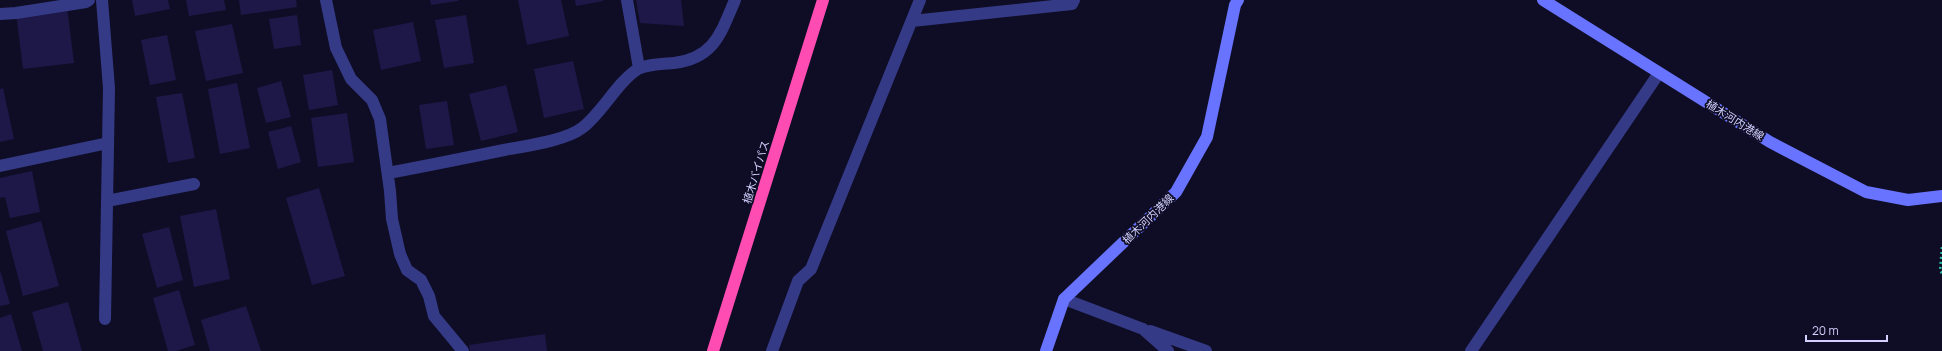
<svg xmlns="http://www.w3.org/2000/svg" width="1942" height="351" font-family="Manrope,'Noto Sans JP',sans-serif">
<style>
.building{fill:#1d1848}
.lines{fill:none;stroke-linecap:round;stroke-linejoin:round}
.path{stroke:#27bea6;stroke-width:2.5;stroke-dasharray:2 3;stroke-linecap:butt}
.street{stroke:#353a87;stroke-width:12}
.secondary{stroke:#6873ff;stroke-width:12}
.highway{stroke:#ff4cb3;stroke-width:12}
.labels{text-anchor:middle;stroke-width:3.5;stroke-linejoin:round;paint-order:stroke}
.street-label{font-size:11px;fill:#d2d1ff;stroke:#0f0d25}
</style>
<rect width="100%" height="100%" fill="#0f0d25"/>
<path class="building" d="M132,0H168L170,9L135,16Z
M186,0H224L226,10L189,16Z
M239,0H296L297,7L241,15Z
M430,0H458V1L431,5Z
M518,0H561L569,36L527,45Z
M575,0H603V1L576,6Z
M636,0H681L684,26L640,23Z
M67,7L74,63L23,69L16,13Z
M297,15L301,45L274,49L269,19Z
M466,15L474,63L444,68L435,20Z
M413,22L421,61L381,70L373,30Z
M232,24L243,73L206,81L195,31Z
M167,35L176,80L150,85L141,40Z
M573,61L584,109L544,118L534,69Z
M332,70L338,105L309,110L303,75Z
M281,81L291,117L266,123L257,88Z
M237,83L250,148L220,154L208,89Z
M506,85L518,132L481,141L469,94Z
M3,88L14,139L0,142V89Z
M182,93L195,158L168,163L156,97Z
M447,101L454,145L426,149L419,105Z
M347,113L354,162L318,167L311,118Z
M291,126L301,162L278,169L268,132Z
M32,171L40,212L10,218L5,197L0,198V178Z
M319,188L345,276L312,285L286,198Z
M216,209L230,279L194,287L180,216Z
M41,221L59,286L23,296L6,231Z
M169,227L183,280L157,288L142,234Z
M0,270L10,304L0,306Z
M179,290L195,345L176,351H168L153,298Z
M68,302L82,351H43L32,312Z
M246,306L261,351H210L201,320Z
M11,314L22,351H0V318Z
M545,334L547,351H470L469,345Z"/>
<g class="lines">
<path class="path" d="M1942,247L1940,271L1942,273"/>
<path class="street" d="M102,0L109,88L105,319
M326,0L336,48L351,79L372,100L380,119L390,191L392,219L400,254L407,270L421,280L429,296L434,316L463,351
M627,0L639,68
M0,14L16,13L86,2L89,0
M912,21L1072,4L1074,0
M0,166L108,143
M388,173C426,166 465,158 504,150C525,146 565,141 582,128C603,112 617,82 638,69C647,64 664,64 674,63C715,58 721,32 735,0
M107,201L194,184
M1064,299L1143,329L1168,351
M1150,331L1206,351
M772,351L798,281L811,269L920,0
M1471,351L1659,73"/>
<path class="secondary" d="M1543,0L1770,142L1866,192L1908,200L1942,196
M1046,351L1064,299L1176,192L1207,137L1235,5L1238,0"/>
<path class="highway" d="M713,351L823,0"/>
</g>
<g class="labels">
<g class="street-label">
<text transform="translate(1735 120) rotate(32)" y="4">植木河内港線</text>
<text transform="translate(756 172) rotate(-73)" y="4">植木バイパス</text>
<text transform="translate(1148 219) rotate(-44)" y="4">植木河内港線</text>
</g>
</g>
<path d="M1806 335v6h81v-6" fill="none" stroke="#d2d1ff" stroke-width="2"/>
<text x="1812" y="335" font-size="12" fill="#d2d1ff" stroke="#0f0d25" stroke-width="3" paint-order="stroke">20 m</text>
</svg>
